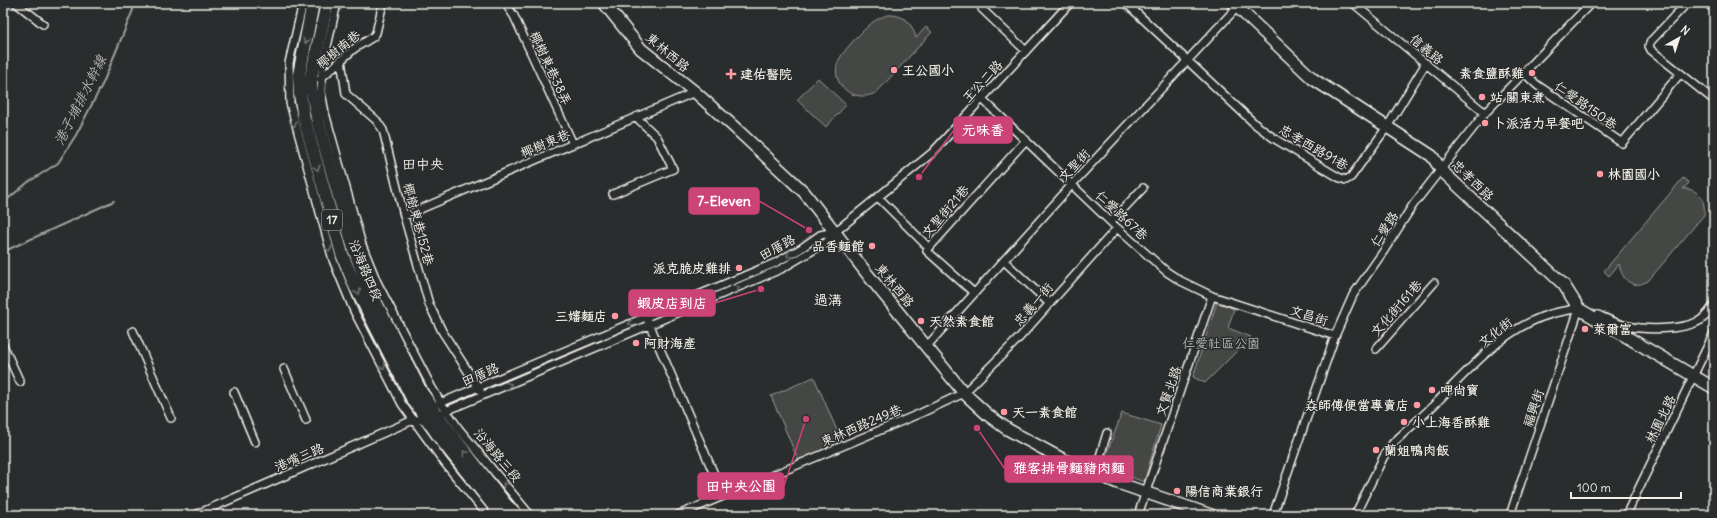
<svg xmlns="http://www.w3.org/2000/svg" width="1717" height="518" font-family="Delius,'LXGW WenKai TC',sans-serif">
<style>
.green{fill:#444645;stroke:#9c9c96}
.lines{fill:none;stroke-linecap:round;stroke-linejoin:round}
.stream{stroke:#9f9f9a;stroke-width:2}
.street-casing{stroke:#f4f1e8;stroke-width:10}
.secondary-casing{stroke:#f4f1e8;stroke-width:14}
.primary-casing{stroke:#f4f1e8;stroke-width:15}
.street{stroke:#2a2d2e;stroke-width:7}
.secondary{stroke:#2a2d2e;stroke-width:11}
.primary{stroke:#2a2d2e;stroke-width:12}
.oneway{stroke:#71726f}
.poi-dot{fill:#ff9aa2;stroke:#2a2d2e;stroke-width:1.5}
.labels{text-anchor:middle;stroke-width:3;stroke-linejoin:round;paint-order:stroke}
.shield{fill:#2a2d2e;stroke:#b7b6b0;stroke-width:1}
.shield-label{font-size:12px;font-weight:bold;fill:#f4f1e8}
.street-label{font-size:13px;fill:#f4f1e8;stroke:#2a2d2e}
.poi-label{font-size:13px;font-weight:bold;fill:#f4f1e8;stroke:#2a2d2e;text-anchor:start}
.park-label{font-size:13px;fill:#b6b5af;stroke:#2a2d2e}
.water-label{font-size:14px;font-style:italic;fill:#b5b3ae;stroke:#2a2d2e}
.neighbourhood-label{font-size:14px;fill:#f4f1e8;stroke:#2a2d2e}
.leader{fill:none;stroke:#cc4377;stroke-width:1.5}
.callout-dot{fill:#cc4377;stroke:#2a2d2e;stroke-width:1.5}
.callout{fill:#cc4377;stroke:#cc4377;stroke-width:1.5}
.callout-label{font-size:14px;text-anchor:middle;font-weight:bold;fill:#fff}
</style>
<rect width="100%" height="100%" fill="#2a2d2e"/>
<filter id="ink" filterUnits="userSpaceOnUse"><feTurbulence type="fractalNoise" baseFrequency=".025" numOctaves="2"/><feDisplacementMap in="SourceGraphic" scale="8" xChannelSelector="R" yChannelSelector="G"/><feConvolveMatrix kernelMatrix="1 2 1 2 8 2 1 2 1" color-interpolation-filters="sRGB"/></filter>
<g filter="url(#ink)">
<path class="green" d="M887,15C904,14 912,23 916,38L926,27L932,32L877,92C857,104 832,88 837,65C839,54 864,29 873,22C877,19 882,17 887,15Z
M818,78L846,105L826,127L797,100Z
M1683,178L1689,183L1683,189C1699,188 1706,201 1704,215L1648,281C1632,290 1622,280 1619,264L1609,276L1604,271Z
M1217,302L1234,309L1228,328L1251,337L1205,383L1193,377Z
M814,377L842,442L798,460L771,396Z
M1122,413L1161,425L1144,482L1102,466Z"/>
<g class="lines">
<path class="stream" d="M3,203L27,183L58,163L76,135L103,83L133,10L132,3
M3,248L7,250L114,201"/>
<g class="street-casing">
<path id="street" d="M16,3L43,24
M303,3L289,63L290,103L333,260L354,311L402,404L444,462L487,515
M337,3L322,69L321,92L325,113L362,245L377,282L432,388L441,403L459,429L530,515
M505,3L514,16L573,144
M1126,3L1255,124L1275,139L1338,177L1346,180L1351,177L1387,127L1426,63
M1353,3L1485,113
M1687,3L1651,41L1649,46L1651,50L1714,100
M1707,3L1714,9
M982,9L1026,51
M341,60L346,94L376,120L383,130L404,216L429,304L442,331L480,390
M1524,73L1537,85L1622,143L1680,74
M320,79L355,48L373,37L376,33L383,3
M976,93L1117,228L1167,272L1181,281L1212,296L1335,336
M613,194L673,169L657,137L636,117
M879,198L929,248
M404,216L695,92
M1111,222L1143,188
M1004,261L1049,303
M974,293L927,251L929,248L1026,140
M1598,315C1607,319 1617,324 1627,326C1645,330 1680,330 1697,322C1705,319 1709,312 1714,305
M648,321L723,495
M133,331L171,418
M3,345L20,382
M927,346L1077,179L1241,3
M1376,349L1434,283
M284,369L306,420
M234,392L255,442
M438,404L775,263L800,249L820,235L835,232
M1095,473L1107,433
M195,515L413,420L427,419L781,269L827,242L835,232L932,153L1070,3
M678,515L921,413L964,393L1019,338L1117,228
M1138,515L1212,296
M1273,515L1335,336L1353,295L1383,252L1413,205L1485,113L1591,3
M1355,515L1385,454L1393,443C1408,429 1423,416 1438,401C1473,365 1512,319 1564,311C1570,310 1576,308 1582,310
M1510,515L1579,309
M1626,515L1714,333
M1712,515L1714,513"/>
</g>
<g class="secondary-casing">
<path id="secondary" d="M604,3L641,49L695,92L733,126L804,192L868,275L964,393L988,415L1007,429L1064,460L1118,483L1211,515
M1233,3L1313,79L1432,156L1442,171L1564,285L1579,309L1714,388
M3,514V515"/>
</g>
<g class="primary-casing">
<path id="primary" d="M313,3L299,75L300,94L304,118L342,254L355,286L412,398L443,442L501,515
M327,3L311,77V87L318,123L354,249L367,285L421,392L451,434L506,505L517,515"/>
</g>
<use href="#street" class="street"/>
<use href="#secondary" class="secondary"/>
<use href="#primary" class="primary"/>
</g>
<defs><path id="oneway-chevron" d="M-2-3.5L2.5 0L-2 3.5" fill="none" stroke-width="1.6" stroke-linecap="round" stroke-linejoin="round"/></defs>
<g class="oneway">
<use href="#oneway-chevron" transform="translate(306 41) rotate(101)"/>
<use href="#oneway-chevron" transform="translate(294 124) rotate(75)"/>
<use href="#oneway-chevron" transform="translate(317 168) rotate(75)"/>
<use href="#oneway-chevron" transform="translate(329 249) rotate(74)"/>
<use href="#oneway-chevron" transform="translate(789 255) rotate(150)"/>
<use href="#oneway-chevron" transform="translate(737 288) rotate(-23)"/>
<use href="#oneway-chevron" transform="translate(358 292) rotate(63)"/>
<use href="#oneway-chevron" transform="translate(631 323) rotate(157)"/>
<use href="#oneway-chevron" transform="translate(383 367) rotate(63)"/>
<use href="#oneway-chevron" transform="translate(509 385) rotate(-23)"/>
<use href="#oneway-chevron" transform="translate(465 453) rotate(-128)"/>
<use href="#oneway-chevron" transform="translate(505 485) rotate(-130)"/>
</g>
</g>
<g class="poi-dot">
<circle cx="894" cy="70" r="4"/>
<circle cx="1532" cy="73" r="4"/>
<path d="M729 68h4v4h4v4h-4v4h-4v-4h-4v-4h4z"/>
<circle cx="1482" cy="97" r="4"/>
<circle cx="1485" cy="123" r="4"/>
<circle cx="1600" cy="174" r="4"/>
<circle cx="872" cy="246" r="4"/>
<circle cx="739" cy="268" r="4"/>
<circle cx="615" cy="316" r="4"/>
<circle cx="921" cy="321" r="4"/>
<circle cx="1585" cy="329" r="4"/>
<circle cx="636" cy="343" r="4"/>
<circle cx="1432" cy="390" r="4"/>
<circle cx="1417" cy="405" r="4"/>
<circle cx="1004" cy="412" r="4"/>
<circle cx="1404" cy="422" r="4"/>
<circle cx="1376" cy="450" r="4"/>
<circle cx="1177" cy="491" r="4"/>
</g>
<g class="labels">
<rect class="shield" x="322" y="210" width="20" height="20" rx="3"/>
<g class="shield-label">
<text x="332" y="224">17</text>
</g>
<g class="street-label">
<text transform="translate(338 49) rotate(-39)" y="5">椰樹南巷</text>
<text transform="translate(1427 49) rotate(40)" y="5">信義路</text>
<text transform="translate(668 52) rotate(40)" y="5">東林西路</text>
<text transform="translate(551 68) rotate(65)" y="5">椰樹東巷38弄</text>
<text transform="translate(982 81) rotate(-47)" y="5">王公二路</text>
<text transform="translate(1586 105) rotate(35)" y="5">仁愛路150巷</text>
<text transform="translate(545 143) rotate(-23)" y="5">椰樹東巷</text>
<text transform="translate(1314 147) rotate(30)" y="5">忠孝西路91巷</text>
<text transform="translate(1074 165) rotate(-47)" y="5">文聖街</text>
<text transform="translate(1473 180) rotate(44)" y="5">忠孝西路</text>
<text transform="translate(945 211) rotate(-49)" y="5">文聖街21巷</text>
<text transform="translate(1122 215) rotate(43)" y="5">仁愛路67巷</text>
<text transform="translate(419 224) rotate(75)" y="5">椰樹東巷152巷</text>
<text transform="translate(1384 229) rotate(-57)" y="5">仁愛路</text>
<text transform="translate(777 247) rotate(-28)" y="5">田厝路</text>
<text transform="translate(366 270) rotate(67)" y="5">沿海路四段</text>
<text transform="translate(895 285) rotate(50)" y="5">東林西路</text>
<text transform="translate(1033 304) rotate(-49)" y="5">忠義一街</text>
<text transform="translate(1396 308) rotate(-49)" y="5">文化街161巷</text>
<text transform="translate(1309 315) rotate(18)" y="5">文昌街</text>
<text transform="translate(1495 332) rotate(-38)" y="5">文化街</text>
<text transform="translate(480 374) rotate(-23)" y="5">田厝路</text>
<text transform="translate(1168 391) rotate(-71)" y="5">文賢北路</text>
<text transform="translate(1533 408) rotate(-71)" y="5">福興街</text>
<text transform="translate(1660 419) rotate(-64)" y="5">林園北路</text>
<text transform="translate(861 425) rotate(-23)" y="5">東林西路249巷</text>
<text transform="translate(498 455) rotate(50)" y="5">沿海路三段</text>
<text transform="translate(299 457) rotate(-23)" y="5">港嘴三路</text>
</g>
<g class="poi-label">
<text x="902" y="75">王公國小</text>
<text x="1524" y="78" text-anchor="end">素食鹽酥雞</text>
<text x="740" y="79">建佑醫院</text>
<text x="1490" y="102">站 關東煮</text>
<text x="1493" y="128">卜派活力早餐吧</text>
<text x="1608" y="179">林園國小</text>
<text x="864" y="251" text-anchor="end">品香麵館</text>
<text x="731" y="273" text-anchor="end">派克脆皮雞排</text>
<text x="607" y="321" text-anchor="end">三嬸麵店</text>
<text x="929" y="326">天然素食館</text>
<text x="1593" y="334">萊爾富</text>
<text x="644" y="348">阿財海產</text>
<text x="1440" y="395">呷尚寶</text>
<text x="1409" y="410" text-anchor="end">𡘙師傅便當專賣店</text>
<text x="1012" y="417">天一素食館</text>
<text x="1412" y="427">小上海香酥雞</text>
<text x="1384" y="455">蘭姐鴨肉飯</text>
<text x="1185" y="496">陽信商業銀行</text>
</g>
<g class="park-label">
<text x="1221" y="348">仁愛社區公園</text>
</g>
<g class="water-label">
<text transform="translate(80 100) rotate(-63)" y="5">港子埔排水幹線</text>
</g>
<g class="neighbourhood-label">
<text x="423" y="169">田中央</text>
<text x="828" y="305">過溝</text>
</g>
</g>
<path class="leader" d="M919 177L954 130M809 230L759 201M761 289L715 303M977 428L1005 469M806 419L784 486"/>
<g class="callout-dot">
<circle cx="919" cy="177" r="4"/>
<circle cx="809" cy="230" r="4"/>
<circle cx="761" cy="289" r="4"/>
<circle cx="977" cy="428" r="4"/>
<circle cx="806" cy="419" r="4"/>
</g>
<g class="callout">
<rect x="954" y="117" width="58" height="26" rx="4"/>
<rect x="689" y="188" width="70" height="26" rx="4"/>
<rect x="629" y="290" width="86" height="26" rx="4"/>
<rect x="1005" y="456" width="128" height="26" rx="4"/>
<rect x="698" y="473" width="86" height="26" rx="4"/>
</g>
<g class="callout-label">
<text x="983" y="135">元味香</text>
<text x="724" y="206">7-Eleven</text>
<text x="672" y="308">蝦皮店到店</text>
<text x="1069" y="473">雅客排骨麵豬肉麵</text>
<text x="741" y="491">田中央公園</text>
</g>
<rect width="1717" height="518" fill="none" stroke="#2a2d2e" stroke-width="16"/>
<rect x="8" y="8" width="1701" height="502" fill="none" stroke="#f4f1e8" stroke-width="1.5" filter="url(#ink)"/>
<g transform="translate(1679 38) rotate(39)" stroke="#2a2d2e" stroke-width="3" paint-order="stroke">
<path d="M0-3L7 15L0 10L-7 15Z" fill="#f4f1e8"/>
<text y="-6" font-size="11" font-weight="bold" text-anchor="middle" fill="#f4f1e8">N</text>
</g>
<path d="M1571 492v6h110v-6" fill="none" stroke="#f4f1e8" stroke-width="2"/>
<text x="1577" y="492" font-size="12" fill="#f4f1e8" stroke="#2a2d2e" stroke-width="3" paint-order="stroke">100 m</text>
</svg>
